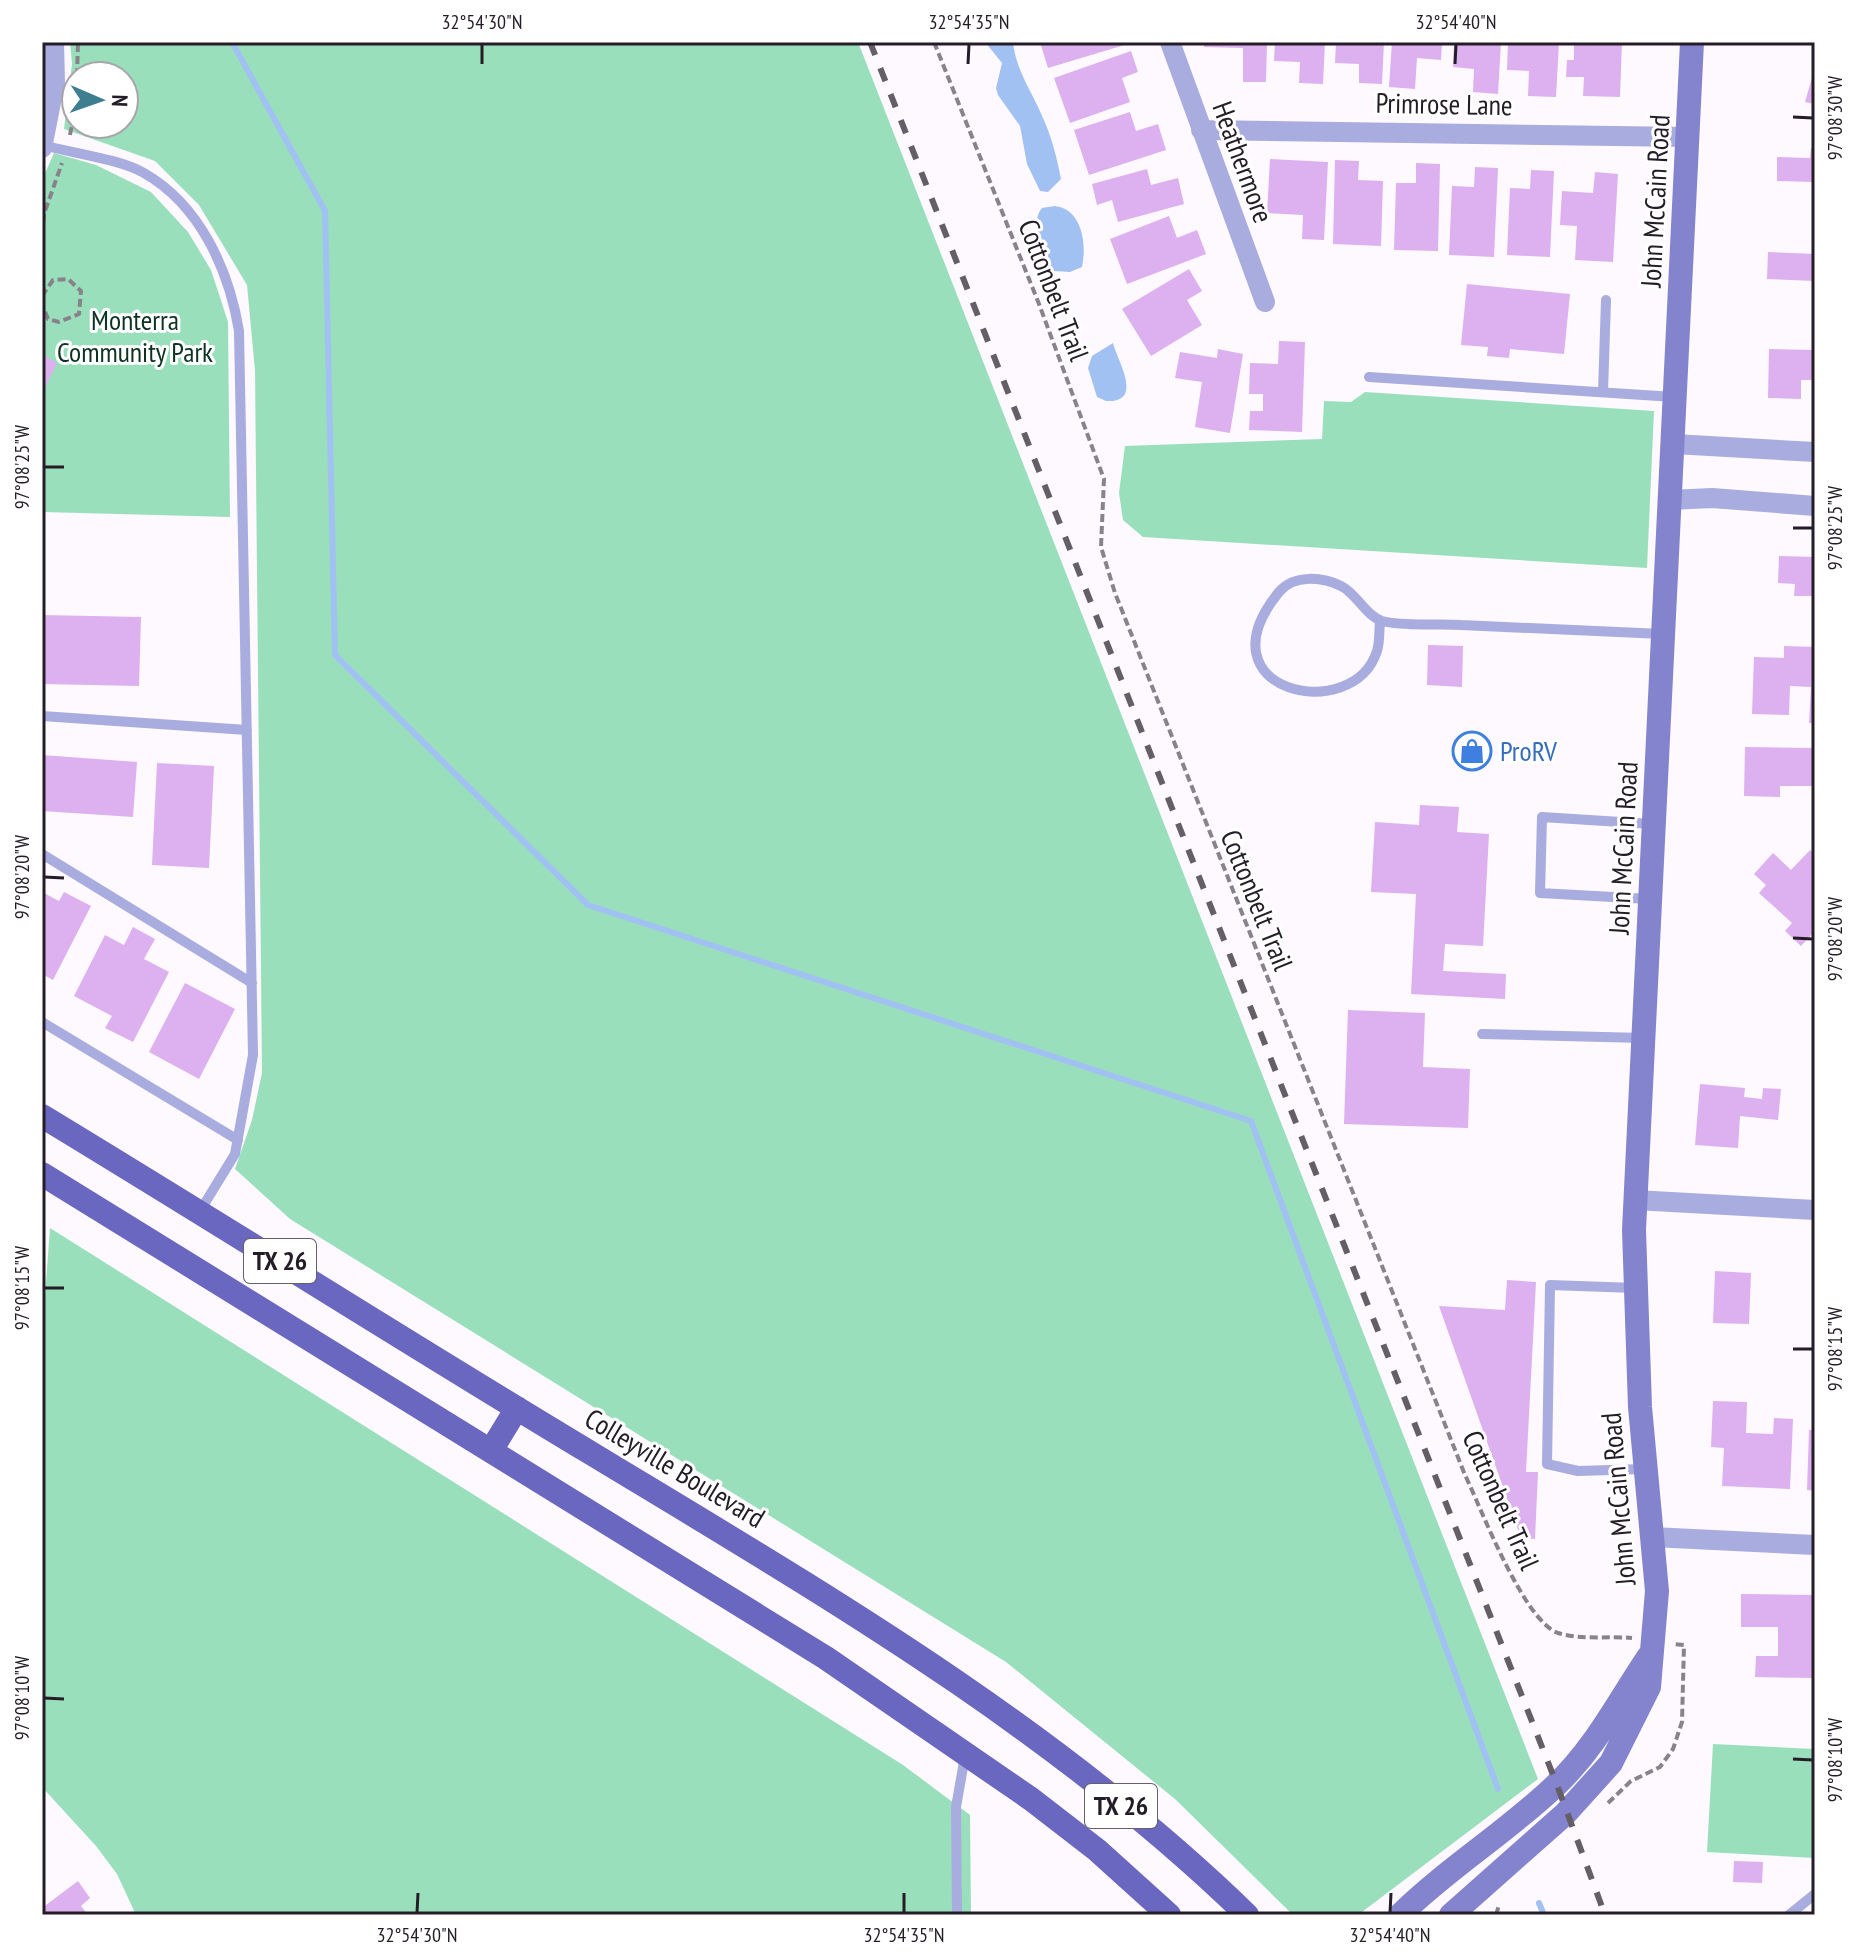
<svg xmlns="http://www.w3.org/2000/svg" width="1857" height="1957" font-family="'PT Sans Narrow',sans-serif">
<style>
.green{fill:#9adfbb;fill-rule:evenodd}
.water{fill:#a2c1f3}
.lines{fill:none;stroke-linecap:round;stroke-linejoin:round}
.stream{stroke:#a2c1f3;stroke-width:6}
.building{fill:#ddb0ef}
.path{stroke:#88828b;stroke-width:4;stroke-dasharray:8 4;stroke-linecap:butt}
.lane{stroke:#a9acde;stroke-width:10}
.street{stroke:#a9acde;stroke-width:20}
.secondary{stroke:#8384cd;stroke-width:24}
.primary{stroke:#6967c0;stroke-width:24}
.rail{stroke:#645e66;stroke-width:6;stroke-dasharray:14 14;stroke-linecap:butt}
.ticks{fill:none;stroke:#241d27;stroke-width:3}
.labels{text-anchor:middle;stroke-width:6;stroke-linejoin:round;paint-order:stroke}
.shield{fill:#fff;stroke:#666168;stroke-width:2}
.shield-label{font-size:26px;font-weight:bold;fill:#241d27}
.street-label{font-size:28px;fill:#241d27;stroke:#fff}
.park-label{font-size:28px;fill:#0e3323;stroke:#fff}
.shop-label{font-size:28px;fill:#366cbe;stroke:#fff;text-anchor:start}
.neatline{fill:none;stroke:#241d27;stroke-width:3}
.ticks-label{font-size:20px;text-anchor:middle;fill:#241d27}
</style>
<rect width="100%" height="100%" fill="#fdf9ff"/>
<path class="green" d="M70,42H858L1538,1779L1358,1915H1293L1175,1799L1006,1662L290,1219L235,1169L252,1120L262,1073L255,371L247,285L199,205L155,161L64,129L72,64ZM76,76H124V124H76Z
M54,153L96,165L151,192L188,232L211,270L228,322L230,517L42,512V180Z
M1365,392L1654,411L1647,568L1143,537L1123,520L1119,493L1125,446L1322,439L1324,401L1351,402Z
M50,1228L903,1765L970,1815L971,1915H136L117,1874L96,1846L42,1787V1338Z
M1713,1744L1815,1749V1858L1707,1852Z"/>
<path class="water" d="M985,42H1013C1016,71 1032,91 1043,118C1052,138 1057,158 1061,179L1048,192L1040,191L1027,164L1020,126L998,95L996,88L1002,63Z
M1055,206C1082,209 1087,244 1082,267L1070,272L1054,271C1041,259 1029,223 1042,208Z
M1113,343C1117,360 1145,403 1106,401L1097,397L1088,368L1092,356Z"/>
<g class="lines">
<path class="stream" d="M232,42L325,211L335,655L588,905L1251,1121L1498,1789
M1539,1903L1544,1915"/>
</g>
<path class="building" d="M1040,42H1131V43L1048,68Z
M1204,42H1267L1266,82H1243V48L1204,47Z
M1275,42H1325L1323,84L1299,83L1300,62L1274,61Z
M1336,42H1384L1382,84L1359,83V64L1335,63Z
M1392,42H1442L1441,60L1417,58L1415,89L1389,87Z
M1454,42H1501L1498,94L1473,92L1474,69L1453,67Z
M1508,42H1559L1556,97L1528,96L1529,71L1507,70Z
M1574,42H1622L1620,97L1583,96L1584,77H1566L1567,60H1574Z
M1131,51L1138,72L1122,78L1130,102L1070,123L1054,78Z
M1814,71H1815V104L1805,102Z
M1130,112L1136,131L1158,124L1166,150L1089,175L1074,130Z
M1811,148H1815V182L1777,181V157L1810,158Z
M1270,159L1328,162L1324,240L1302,239L1303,215L1267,213Z
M1335,160L1359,161L1358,180L1383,181L1381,246L1333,244Z
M1416,163L1440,164L1438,251L1394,250L1396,183H1416Z
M1475,167L1498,168L1494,257L1449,255L1452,186L1474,187Z
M1147,169L1151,185L1178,178L1184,204L1118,222L1112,200L1097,205L1092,184Z
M1531,170L1554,171L1550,257L1507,255L1510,188L1530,189Z
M1595,172L1618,174L1613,262L1575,260L1577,226L1560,225L1562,191L1593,193Z
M1169,216L1177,238L1197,230L1206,254L1127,284L1110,239Z
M1768,252L1815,254V281L1767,279Z
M1189,269L1202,291L1187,300L1202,325L1151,356L1122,309Z
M1467,284L1570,294L1564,354L1510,349L1509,358L1487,356L1488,347L1461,345Z
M1279,341L1305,342L1302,432L1249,430L1250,411H1263V394H1249L1250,363L1278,364Z
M1218,349L1243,354L1230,433L1195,427L1202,382L1175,378L1180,352L1217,358Z
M1769,349L1815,350V380H1801V399L1768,398Z
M42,354L57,363L42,394Z
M1779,556L1815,557V596H1794L1795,584L1778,583Z
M42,615L141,617L139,686L42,684Z
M1428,645L1463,646L1462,687L1427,685Z
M1784,646L1815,647V723H1809L1811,687L1790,686L1789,715L1752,714L1754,657L1784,658Z
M1745,747L1815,748V786H1780V797L1744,796Z
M42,755L137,762L133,817L42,811Z
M157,763L214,766L209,868L152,865Z
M1420,805L1459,807L1457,832L1489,834L1483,946L1445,944L1443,971L1506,974L1505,999L1411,994L1416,894L1371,892L1375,822L1419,825Z
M1810,850L1815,855V931L1801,946L1785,931L1792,923L1759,893L1766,885L1754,874L1773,853L1791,870Z
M42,892L59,901L64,892L91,906L53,980L42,974Z
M133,927L155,939L144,959L169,972L133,1042L105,1028L112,1016L74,996L105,935L124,945Z
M185,983L235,1009L199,1079L149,1052Z
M1348,1010L1425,1013L1423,1067L1470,1069L1468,1128L1344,1124Z
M1700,1084L1745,1088L1744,1097L1762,1099L1763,1088L1781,1089L1778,1120L1740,1116L1738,1148L1695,1145Z
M1715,1271L1751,1273L1749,1324L1713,1323Z
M1507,1280L1536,1282L1526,1472H1538L1535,1539L1521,1538L1439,1306L1505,1310Z
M1713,1401L1747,1402L1746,1433L1773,1434L1774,1418L1793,1419L1790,1489L1722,1486L1724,1448L1711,1447Z
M1809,1430H1815V1491L1807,1490Z
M1741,1594L1815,1595V1678L1755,1677L1756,1656H1778V1627H1741Z
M1734,1861L1763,1862L1762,1883L1733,1882Z
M78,1881L90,1898L81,1906L88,1915H42V1908Z"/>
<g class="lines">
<path class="path" d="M934,42L1039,304L1104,479L1101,547L1115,593L1465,1475C1482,1510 1523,1620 1558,1633C1579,1640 1610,1636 1632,1638
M77,76L78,42
M70,135L76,103
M42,234L44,214L62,163
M42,296L53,280L68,279L81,291L79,314L59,322L48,319L42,304
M1608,1803L1631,1781L1660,1767L1673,1749L1682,1722L1684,1645L1673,1644
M1496,1915L1499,1905"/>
<path class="lane" d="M43,145C71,153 120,159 144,173C200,205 229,270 239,331L253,1055L235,1154L200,1211
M1369,377L1674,397
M1603,392L1606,300
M1380,621C1379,630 1380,642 1377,651C1353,726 1197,692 1279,592C1294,574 1323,577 1341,586C1356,593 1366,616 1382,621C1405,627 1437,623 1461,625C1528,628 1595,631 1662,634
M42,716L247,730
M42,854L252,983
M1649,899L1540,893L1542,817L1652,824
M42,1022L238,1140
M1482,1034L1643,1038
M1635,1288L1550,1285L1547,1464L1578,1471L1644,1469
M957,1915L956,1807L965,1756
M1789,1915L1815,1894"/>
<path class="street" d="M1170,42L1265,302
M1201,130L1687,137
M42,148L55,82L54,42
M1674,444L1815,452
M1669,500L1712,498L1815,506
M1635,1200L1815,1210
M1652,1537L1815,1545"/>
<path class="secondary" d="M1400,1915C1449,1867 1507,1832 1556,1785C1596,1747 1619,1700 1649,1656
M1451,1915L1565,1814L1611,1763L1649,1687L1657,1591L1640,1407L1634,1230L1692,42"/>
<path class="primary" d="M42,1116C227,1228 409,1344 594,1455C822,1593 1055,1728 1247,1915
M42,1174L826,1658L1031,1799L1097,1850L1169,1915
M492,1449L517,1408"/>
<path class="rail" d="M870,42L1557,1785L1605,1915"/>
</g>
<path class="ticks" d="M482,64V44M968,64L969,44M1455,64L1456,44M1793,117L1813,118M44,467H64M1793,528H1813M44,877L64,878M1793,938L1813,939M44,1288H64M1793,1349H1813M44,1698L64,1699M1793,1759L1813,1760M417,1913L418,1893M904,1913V1893M1390,1913L1391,1893"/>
<defs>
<g id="shop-ring" transform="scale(2)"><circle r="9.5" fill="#fff" stroke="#3f7fe0" stroke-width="1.5"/><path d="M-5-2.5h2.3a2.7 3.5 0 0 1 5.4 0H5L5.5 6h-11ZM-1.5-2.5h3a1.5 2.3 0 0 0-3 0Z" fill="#3f7fe0"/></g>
</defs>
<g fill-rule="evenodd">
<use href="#shop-ring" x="1472" y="751"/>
</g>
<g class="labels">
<g class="shield">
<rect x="244" y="1239" width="72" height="44" rx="6"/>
<rect x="1085" y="1784" width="72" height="44" rx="6"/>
</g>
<g class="shield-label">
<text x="280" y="1270">TX 26</text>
<text x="1121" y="1815">TX 26</text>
</g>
<g class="street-label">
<text transform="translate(1444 104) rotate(1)" y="10">Primrose Lane</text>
<text transform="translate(1243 162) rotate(70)" y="10">Heathermore</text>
<text transform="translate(1655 201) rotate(-87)" y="10">John McCain Road</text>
<text transform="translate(1054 290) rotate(69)" y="10">Cottonbelt Trail</text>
<text transform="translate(1623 848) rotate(-87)" y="10">John McCain Road</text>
<text transform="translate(1257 900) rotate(68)" y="10">Cottonbelt Trail</text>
<text transform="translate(675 1468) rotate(31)" y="10">Colleyville Boulevard</text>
<text transform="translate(1618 1499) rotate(-95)" y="10">John McCain Road</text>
<text transform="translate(1501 1500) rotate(66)" y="10">Cottonbelt Trail</text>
</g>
<g class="park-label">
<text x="135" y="330">Monterra<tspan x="135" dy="32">Community Park</tspan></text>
</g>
<g class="shop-label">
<text x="1500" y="761">ProRV</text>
</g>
</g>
<rect width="1857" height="1957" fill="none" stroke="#ffffff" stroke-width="88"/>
<g transform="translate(100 100) rotate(92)"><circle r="38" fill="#ffffff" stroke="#a7a5a9" stroke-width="2"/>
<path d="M0-6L14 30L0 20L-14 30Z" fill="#3d7e91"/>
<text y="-12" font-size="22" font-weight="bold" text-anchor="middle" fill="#241d27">N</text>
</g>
<rect x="44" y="44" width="1769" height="1869" class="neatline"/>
<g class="ticks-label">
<text x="482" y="29">32°54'30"N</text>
<text x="969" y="29">32°54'35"N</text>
<text x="1456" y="29">32°54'40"N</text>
<text transform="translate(1835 118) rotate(-90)" y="7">97°08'30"W</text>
<text transform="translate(22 467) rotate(-90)" y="7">97°08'25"W</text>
<text transform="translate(1835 528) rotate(-90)" y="7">97°08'25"W</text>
<text transform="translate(22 877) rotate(-90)" y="7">97°08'20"W</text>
<text transform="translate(1835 939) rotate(-90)" y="7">97°08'20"W</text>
<text transform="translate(22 1288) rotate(-90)" y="7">97°08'15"W</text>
<text transform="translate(1835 1349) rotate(-90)" y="7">97°08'15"W</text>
<text transform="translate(22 1698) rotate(-90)" y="7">97°08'10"W</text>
<text transform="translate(1835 1760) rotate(-90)" y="7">97°08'10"W</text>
<text x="417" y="1942">32°54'30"N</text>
<text x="904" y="1942">32°54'35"N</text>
<text x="1390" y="1942">32°54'40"N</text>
</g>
</svg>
